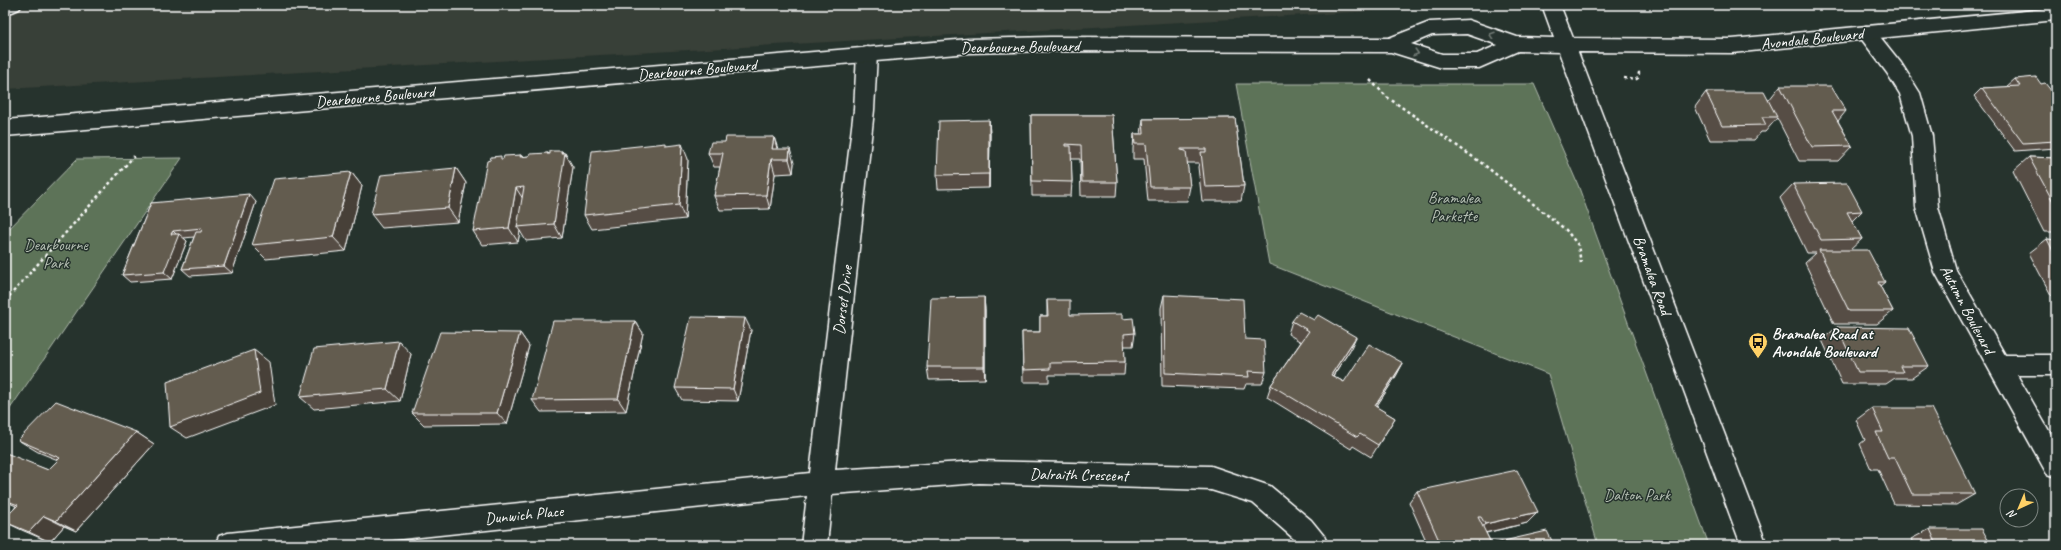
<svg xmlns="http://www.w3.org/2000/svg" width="2061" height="550" font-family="Caveat,sans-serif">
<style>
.built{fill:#393f37}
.green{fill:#5d7358;stroke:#aeb9ac}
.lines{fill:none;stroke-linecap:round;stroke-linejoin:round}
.lane-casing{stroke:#fff;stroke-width:3}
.street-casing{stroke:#fff;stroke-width:3}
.secondary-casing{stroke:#fff;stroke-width:3}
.path{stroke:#fff;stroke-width:2.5;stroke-dasharray:3 3;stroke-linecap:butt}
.lane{fill:#26332d;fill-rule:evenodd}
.street{fill:#26332d;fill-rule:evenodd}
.secondary{fill:#26332d;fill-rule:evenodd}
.wall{fill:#564e44;stroke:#fff}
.shaded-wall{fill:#464037;stroke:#fff}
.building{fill:#645b4f;stroke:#fff}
.oneway{stroke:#727a76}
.labels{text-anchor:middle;stroke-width:3;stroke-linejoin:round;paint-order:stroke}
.street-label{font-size:16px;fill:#fff;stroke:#26332d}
.park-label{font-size:16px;fill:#b6c0b4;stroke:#26332d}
.poi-label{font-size:16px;font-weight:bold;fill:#fff;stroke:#26332d;text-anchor:start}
</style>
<rect width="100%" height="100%" fill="#26332d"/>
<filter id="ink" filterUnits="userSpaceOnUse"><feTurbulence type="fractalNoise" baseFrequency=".025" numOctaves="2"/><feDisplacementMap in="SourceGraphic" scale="8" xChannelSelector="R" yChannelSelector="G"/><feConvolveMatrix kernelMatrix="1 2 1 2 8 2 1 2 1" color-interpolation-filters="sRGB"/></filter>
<g filter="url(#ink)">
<path class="built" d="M5,5H1478L5,89Z"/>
<path class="green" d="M1236,84H1534L1578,185L1709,545H1598L1548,374L1269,264Z
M182,158L5,416V233L77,159Z"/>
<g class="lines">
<g class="lane-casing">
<path id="lane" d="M5,5H22L19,9L5,15Z"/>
</g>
<g class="street-casing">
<path id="street" d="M1866,26L1873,28L1901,63L1920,93L1932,136L1938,207L1956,270L2005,355H2056V375H2017L2056,443V477L2047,474L1935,272L1916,207L1912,136L1900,94L1887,73L1857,33L1859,28Z
M867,47L874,49L877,54L874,110L835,470L979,461L1211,466L1270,486L1311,520L1324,536L1328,545H1299L1293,538L1253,503L1211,490L979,483L832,494L827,545H801L807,496L345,545H215L219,536L228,533L810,473L854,110L857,54L860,49Z"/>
</g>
<g class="secondary-casing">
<path id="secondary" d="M1542,5H1560L1573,38L1732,39L2056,8V20L1732,53L1578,52L1767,545H1741L1559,52L1518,51L1479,68H1442L1391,52L1050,51L969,53L5,136V120L969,39L1050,37L1389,38L1430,22L1468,20L1517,37L1554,38ZM1467,34L1498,45L1477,54H1442L1411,44L1432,35Z"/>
</g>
<path class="path" d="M1624,78L1635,80L1638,78L1639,73L1637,71
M1370,80L1387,97L1483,164L1566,230L1578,245L1581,263
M5,301L134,156"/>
<use href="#lane" class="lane"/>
<use href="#street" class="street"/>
<use href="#secondary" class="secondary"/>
</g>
<path class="wall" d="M2015,79L2041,84L2056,97V148L2015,151L1974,96L1982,88L2006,87Z
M1780,86L1846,111L1838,121L1852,146L1838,161H1799L1777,118L1765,132H1761L1754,140H1710L1695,107L1706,92L1769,100Z
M1031,115H1112L1117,182L1116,196H1081L1080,159H1071L1072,182L1071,196H1032Z
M1235,118L1244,186L1241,201H1202L1198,167L1199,163H1187L1190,187L1187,201H1148L1144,159H1133V149L1134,134H1141L1143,119Z
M989,120L990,135L989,188L938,189L937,175Z
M774,137L778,149L794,163L793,173L775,174L770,209L720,210L714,196L720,167H714L708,153L725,142Z
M667,146L688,159L685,219L592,229L584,215Z
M562,151L573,167L562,238L526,241L520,231L518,242L482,245L473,231L503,159L521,155L522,157L529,156L548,153L549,154H550Z
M2029,157L2056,158V232H2044L2013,171Z
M456,168L466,183L458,222L382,228L371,214Z
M351,172L362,186L346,251L266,259L252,245Z
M1793,184L1862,211L1852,221L1862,239L1850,250L1885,282L1880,286L1893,311L1877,324H1834L1805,263L1816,253H1807L1780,198Z
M256,202L232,273L190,276L182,269L194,237L184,238L187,241L172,279L130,282L122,275L151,203Z
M2047,239L2056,240V296L2051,295L2029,253Z
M1164,295L1245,339L1266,372L1262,384H1246L1244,389L1162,386L1161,308Z
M984,297L985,310V379L929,380L927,367Z
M1047,300L1070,315L1122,319L1135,333L1133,346H1124L1125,362L1124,375H1049V382H1023L1022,332H1040V316H1047Z
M635,321L643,333L626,411L541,412L532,400Z
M1292,321L1350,350L1333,376L1344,382L1403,363L1396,376L1376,407L1395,418L1371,457L1353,446L1351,449L1267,397L1271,385L1301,342L1288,334Z
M1837,327L1929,366L1912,378H1895L1886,384H1842L1822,340Z
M751,330L738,401L682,400L675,388Z
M520,333L529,346L507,424L424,425L412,413Z
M411,354L400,401L314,409L300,397Z
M1872,408L1975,494L1956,505L1894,504L1878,469H1871L1860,444L1865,440L1856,420Z
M136,432L154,444L76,531L64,526L50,542L24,531L5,522L16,506L5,501V454L48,470L58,460L38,452L18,440Z
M1417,491L1538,512L1527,523L1486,533L1492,545H1428L1409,502Z
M1930,529L1991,545H1914L1911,539Z"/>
<path class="shaded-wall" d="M989,120L990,135L989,188Z
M774,137L778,152L772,149Z
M682,144L688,159L685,219L679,205Z
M790,149L794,163L793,173L789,159Z
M562,151L565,156V153L573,167L562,238L554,224Z
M771,159L775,174L770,209L766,195Z
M456,168L466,183L458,222L448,208Z
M351,172L362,186L346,251L333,237Z
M516,188L525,202L517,227L520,231L518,242L509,228Z
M249,194L256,202L232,273L224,266Z
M173,231L178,236L179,234L187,241L172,279L164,272L171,234Z
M984,297L985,310V379L984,367Z
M745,318L751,330L738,401L733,389Z
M635,321L643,333L626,411L618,399Z
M520,333L529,346L507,424L497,413Z
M1356,337L1350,350L1325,387L1331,375Z
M399,341L411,354L400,401L387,389Z
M254,350L269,362L275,405L187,438L170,427Z
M1403,363L1396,376L1369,418L1375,406Z
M136,432L154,444L76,531L56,521Z
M1538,512L1527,523L1476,535L1485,524Z
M44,516L64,526L50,542L29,532Z"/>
<path class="building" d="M2036,77L2041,84L2045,83L2056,97V141L2023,143L1982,88L2020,86L2015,79Z
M1780,86H1831L1846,111H1832L1852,146L1812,147Z
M1706,92H1764L1777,117H1762L1766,125L1722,126Z
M1031,115H1112L1117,182H1082L1081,145L1065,144V146H1071L1072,182L1032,181Z
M1235,118L1244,186L1205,187L1201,152H1206V149H1181V150L1186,151L1190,187H1150L1146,144H1135L1134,134H1144L1143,119Z
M989,120V174L937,175L939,121Z
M726,137H774L772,149H790L789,159H771L766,195L714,196L723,153H708L711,142H725Z
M666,143V146L682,144L679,205L584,215L592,151Z
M550,151H562L561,153H565L554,224L517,227L524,187L516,188L509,228L473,231L487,161L490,160L491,157L501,156V159H503L504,156L521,155L520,157L529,156L530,154L548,153L547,154H550Z
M2029,157L2056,158V207Z
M456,168L448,208L371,214L381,175Z
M351,172L333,237L252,245L274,179Z
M1847,183L1862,211L1847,212L1862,239L1821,240L1793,184Z
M249,194L224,266L182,269L196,232H201L202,228L173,231L171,234H179L164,272L122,275L151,203Z
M2047,239L2056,240V257Z
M1819,250H1868L1885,282H1878L1893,311H1849Z
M1164,295L1243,299L1245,339L1264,340L1266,372L1248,371L1249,377L1165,373Z
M984,297V367H927L931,298Z
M1047,300H1070V315L1122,314V319L1133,318L1135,333L1124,334L1125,362L1050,363V369L1023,370L1022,332H1040V316H1048Z
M1299,312L1314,320L1318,315L1356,337L1331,375L1344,382L1369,344L1403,363L1375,406L1395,418L1378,445L1360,434L1357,437L1271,385L1309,331L1292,321Z
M691,317L745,318L733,389L675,388Z
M553,321H635L618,399L532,400Z
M1837,327L1909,328L1929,366H1900L1903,372H1858Z
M440,332L520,333L497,413H412Z
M399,341L387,389L300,397L314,349Z
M254,350L260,393L170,427L167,382Z
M56,401L136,432L56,521L44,516L29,532L5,522V518L18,505L5,500V454L6,453L48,470L60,458L18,440Z
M1872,408H1932L1975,494H1912L1895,458H1888L1876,432H1883Z
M1517,470L1538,512L1485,524L1481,517H1478L1492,545H1441L1417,491Z
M1930,529H1982L1991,545H1937Z
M1547,531L1554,545H1496L1495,543Z"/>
<defs><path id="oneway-chevron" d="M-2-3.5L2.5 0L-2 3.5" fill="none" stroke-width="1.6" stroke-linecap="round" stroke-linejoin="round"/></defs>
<g class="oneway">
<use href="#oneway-chevron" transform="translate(1492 35) rotate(-161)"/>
<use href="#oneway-chevron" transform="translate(1416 53) rotate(18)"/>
</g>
</g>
<defs>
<g id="bus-pin" transform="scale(1)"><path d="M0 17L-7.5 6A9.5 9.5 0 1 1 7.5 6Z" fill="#ffd166" stroke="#26332d"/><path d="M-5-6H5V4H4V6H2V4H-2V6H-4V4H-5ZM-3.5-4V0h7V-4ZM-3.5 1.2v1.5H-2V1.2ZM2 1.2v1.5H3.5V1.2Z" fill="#111"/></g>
</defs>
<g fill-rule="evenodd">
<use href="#bus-pin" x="1758" y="342"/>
</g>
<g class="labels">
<g class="street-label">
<text transform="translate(1812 38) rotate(-6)" y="6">Avondale Boulevard</text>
<text transform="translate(1020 46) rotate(-1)" y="6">Dearbourne Boulevard</text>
<text transform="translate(697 69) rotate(-5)" y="6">Dearbourne Boulevard</text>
<text transform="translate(375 96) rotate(-5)" y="6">Dearbourne Boulevard</text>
<text transform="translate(1653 275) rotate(70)" y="6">Bramalea Road</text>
<text transform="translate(842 300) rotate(-83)" y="6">Dorset Drive</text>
<text transform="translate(1968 309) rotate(62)" y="6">Autumn Boulevard</text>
<text transform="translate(1079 474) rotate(1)" y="6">Dalraith Crescent</text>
<text transform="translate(524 514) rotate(-6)" y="6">Dunwich Place</text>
</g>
<g class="park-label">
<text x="1454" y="203">Bramalea<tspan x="1454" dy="18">Parkette</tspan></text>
<text x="56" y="250">Dearbourne<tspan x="56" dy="18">Park</tspan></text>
<text x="1637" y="500">Dalton Park</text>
</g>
<g class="poi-label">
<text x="1772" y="339">Bramalea Road at<tspan x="1772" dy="18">Avondale Boulevard</tspan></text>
</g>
</g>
<rect width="2061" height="550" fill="none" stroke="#26332d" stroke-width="20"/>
<rect x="10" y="10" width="2041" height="530" fill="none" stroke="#fff" stroke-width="1.5" filter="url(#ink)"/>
<g transform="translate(2019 508) rotate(224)"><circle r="19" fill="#26332d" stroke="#7d8581"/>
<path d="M0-3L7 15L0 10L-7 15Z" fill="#ffd166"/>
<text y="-6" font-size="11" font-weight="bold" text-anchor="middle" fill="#ffffff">N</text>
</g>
</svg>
